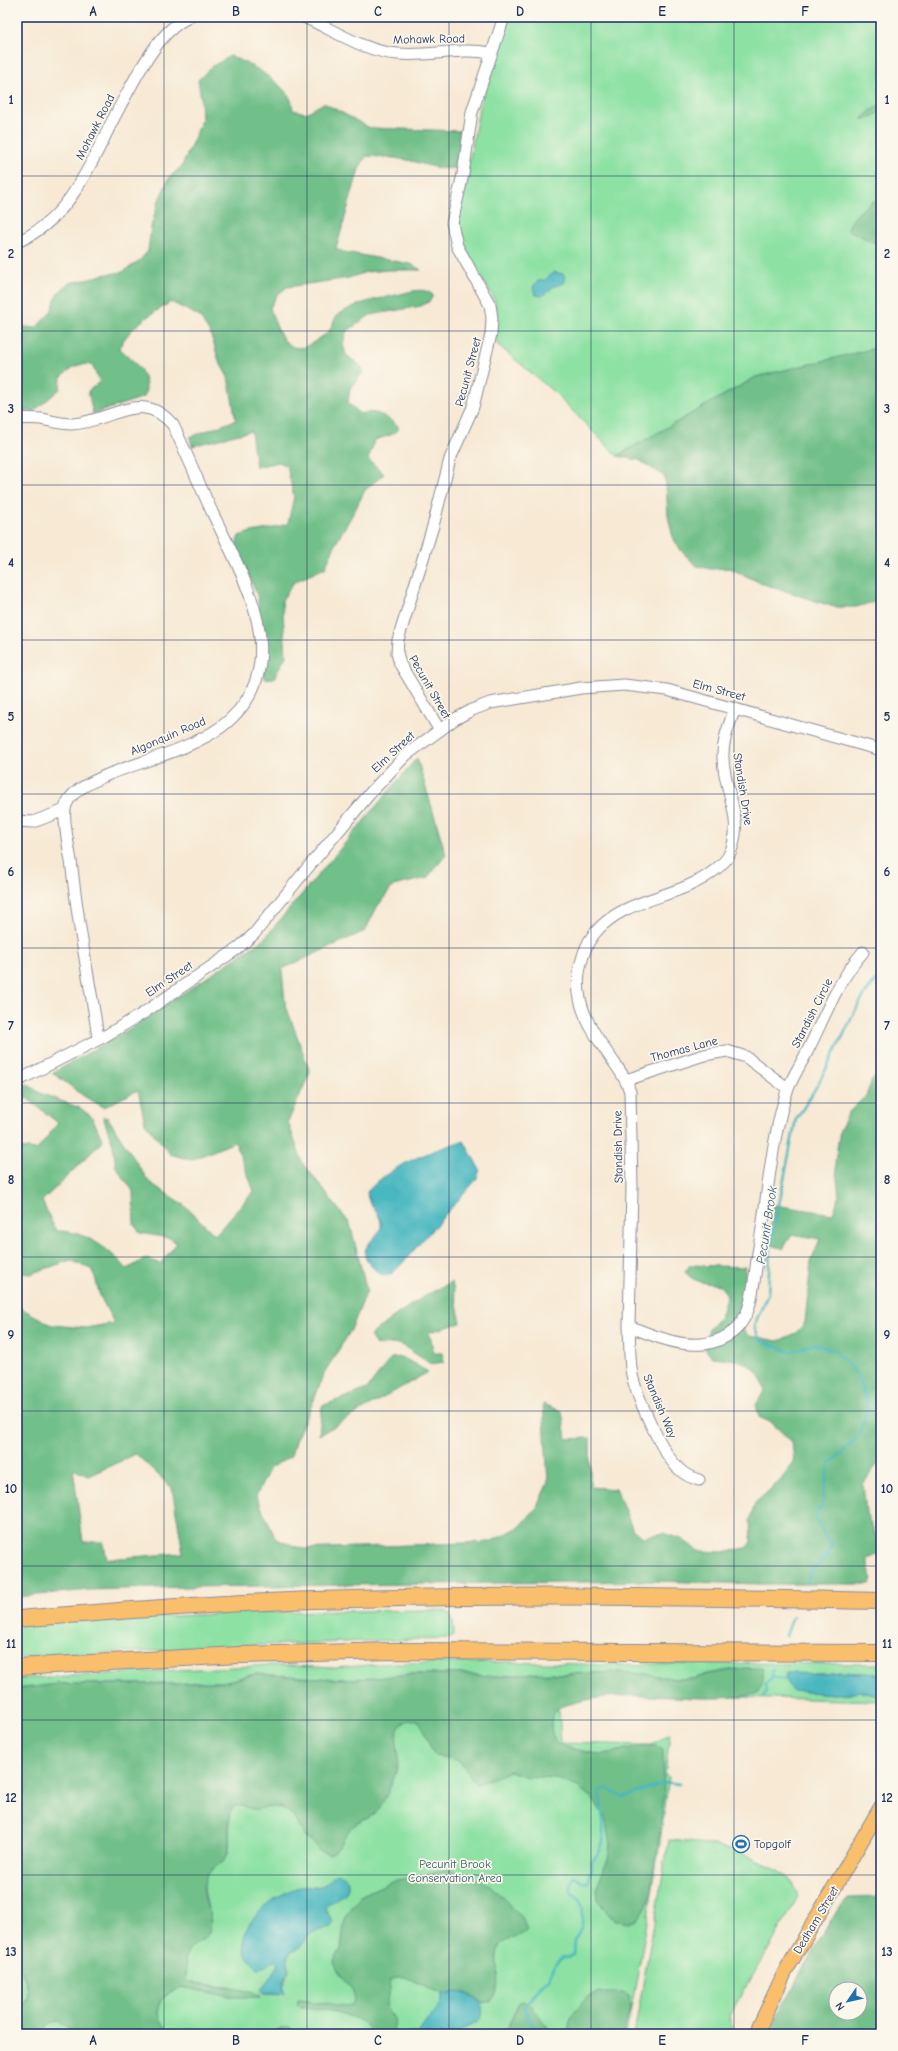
<svg xmlns="http://www.w3.org/2000/svg" width="898" height="2051" font-family="'Comic Neue',sans-serif">
<style>
.green{fill:#8ce1a3;stroke:#548880;fill-rule:evenodd}
.forest{fill:#71bf89;stroke:#467774;fill-rule:evenodd}
.water{fill:#48b7c0;stroke:#32738f}
.lines{fill:none;stroke-linecap:round;stroke-linejoin:round}
.stream{stroke:#48b7c0;stroke-width:2.5}
.minor-casing{stroke:#898c99;stroke-width:13}
.major-casing{stroke:#898c99;stroke-width:16}
.highway-casing{stroke:#898c99;stroke-width:18}
.minor{stroke:#fff;stroke-width:11}
.major{stroke:#f9bf6d;stroke-width:14}
.highway{stroke:#f9bf6d;stroke-width:16}
.grid{fill:none;stroke:#1b2f5e;stroke-width:1;stroke-opacity:0.55}
.labels{text-anchor:middle;stroke-width:3.5;stroke-linejoin:round;paint-order:stroke}
.street-label{font-size:12px;fill:#1b2f5e;stroke:#fbf7ec}
.poi-label{font-size:12px;fill:#1b2f5e;stroke:#fbf7ec;text-anchor:start}
.park-label{font-size:12px;fill:#375c6f;stroke:#fbf7ec}
.water-label{font-size:13px;font-style:italic;fill:#28587b;stroke:#fbf7ec}
.neatline{fill:none;stroke:#1b2f5e;stroke-width:1.5}
.grid-label{font-size:13px;text-anchor:middle;font-weight:bold;fill:#1b2f5e}
</style>
<rect width="100%" height="100%" fill="#fbf7ec"/>
<filter id="ink" filterUnits="userSpaceOnUse"><feTurbulence type="fractalNoise" baseFrequency=".025" numOctaves="2"/><feDisplacementMap in="SourceGraphic" scale="8" xChannelSelector="R" yChannelSelector="G"/><feConvolveMatrix kernelMatrix="1 2 1 2 8 2 1 2 1" color-interpolation-filters="sRGB"/></filter>
<filter id="wash" filterUnits="userSpaceOnUse"><feTurbulence type="fractalNoise" baseFrequency=".012" numOctaves="4" result="noise"/><feDisplacementMap in="SourceGraphic" scale="16" xChannelSelector="R" yChannelSelector="G"/><feGaussianBlur stdDeviation="0.9" result="paint"/><feColorMatrix in="noise" values="0 0 0 0 0 0 0 0 0 0 0 0 0 0 0 0 0 1.4 0 .05"/><feComposite in="paint" operator="in"/></filter>
<g filter="url(#wash)">
<rect width="100%" height="100%" fill="#f7e9d4"/>
<path class="green" d="M510,17H881V347L756,377L617,456L555,393L498,345C492,336 499,316 495,302C491,291 482,280 476,270C467,254 461,238 458,221L480,104Z
M444,1610L449,1613L453,1621L454,1633L450,1638L263,1645L17,1658V1625L248,1612Z
M508,1662L613,1665L694,1663L881,1664V1674L839,1672L825,1674L786,1673L794,1691L834,1694L866,1692L881,1696V1701L735,1697L755,1694C763,1686 762,1679 762,1669L746,1668L729,1670L708,1674L694,1679H676L617,1672L564,1674L551,1673L495,1677L467,1674H409L377,1678L334,1679L256,1674L223,1682H198L176,1684H58L17,1689V1679L32,1678L271,1665L335,1668L392,1663Z
M272,1707L559,1710L561,1743L652,1745L670,1733L665,1775L669,1777C658,1864 643,1949 626,2034H301C294,2026 277,2029 268,2034H169C162,2025 154,2009 162,1999C166,1994 175,1991 181,1987L236,1997L258,1994L227,1987L188,1982L186,1980C187,1972 184,1963 186,1956C188,1942 207,1942 210,1930C213,1917 203,1898 204,1882C205,1869 221,1866 227,1855C234,1844 222,1804 241,1805C246,1806 250,1809 256,1809C265,1808 274,1804 282,1808ZM292,1890L297,1950L291,1951L287,1958L290,1970L280,1994L264,1993L260,1990L268,1983L278,1964L274,1960L264,1967L258,1968L247,1957L254,1920L275,1898Z
M669,1840L715,1845L750,1856L772,1867L792,1881L799,1895L777,1935L730,2014L732,2029L729,2034H634Z
M17,1965C25,1976 30,1987 27,2001L17,2006Z
M57,2022C64,2023 68,2026 70,2034H44C44,2025 49,2024 57,2022Z"/>
<path class="forest" d="M230,56C247,61 281,82 290,98C292,101 292,106 293,110L306,113L324,103L370,128L461,131L463,139L454,168C436,171 419,161 401,159C390,157 378,157 366,156L359,169L336,249L344,252L411,264L421,270H389L366,272L349,278L287,287L277,295L270,308C277,330 287,361 314,342C319,338 326,335 329,331C333,325 334,317 341,313C358,302 382,298 401,294C412,291 424,287 433,295L430,301L421,306L370,315L346,332L343,344L346,355L362,367L363,372L350,389L348,403L361,414C376,409 386,417 398,426V430L393,434L375,440L368,459L384,474L365,490L355,510L337,541L325,568L294,582L282,600L286,656L274,678L264,679L262,629L257,595L236,544L239,536C255,529 272,531 288,523L294,497L287,466L279,462L256,467L251,431L192,446L190,437L236,420L228,377L219,361L211,335L199,316L171,302C151,314 129,327 119,348C134,361 152,376 144,397L93,414L88,391L100,382L92,365C77,362 71,368 61,378L60,389L34,411H24L17,392V320L25,327L36,328L51,312L58,293L69,283L90,279L101,275L123,272L139,261L148,251L151,227L159,200L169,178L182,166L202,120L201,98L198,80L211,67Z
M881,103V112L863,120L862,118Z
M881,195V246L848,230C851,214 870,205 881,195Z
M881,347V600L856,607H834L761,583L729,568L711,569L697,566L682,552L673,538L668,516L666,484L664,476L639,460L617,456L756,377Z
M417,758L446,855L427,878L393,886L377,907L365,931L282,969L285,1003L310,1072L288,1122L302,1162L350,1224L367,1291L351,1330L324,1373L314,1400L295,1441L291,1456L270,1468L256,1496L276,1539L303,1549L490,1542L521,1526L537,1507L548,1482L543,1404L562,1411L566,1439L590,1438V1487L616,1489L633,1530L643,1537L664,1533L682,1539L698,1551L727,1552L746,1548L751,1542L750,1520L755,1503L780,1481L794,1462L792,1442L772,1423L759,1417L756,1405L765,1389C755,1360 740,1360 712,1357L705,1349L707,1336L709,1329L720,1317L727,1295L720,1285C707,1283 694,1283 685,1272L690,1265L745,1267V1294L734,1320L749,1336L778,1341L796,1333L805,1323L811,1261L820,1239L792,1234L783,1249L768,1244L774,1205L833,1214L839,1196L835,1161L840,1130L849,1112L866,1096L872,1080L881,1071V1459L863,1484L866,1513L878,1540H881V1553L868,1559V1567L873,1579L870,1584H762L653,1581L187,1587L89,1590L17,1597V1306L52,1325L86,1328L114,1323L100,1296L93,1270L70,1260L31,1274L17,1272V1148L37,1150L58,1123L27,1098L17,1103V1090L27,1084L40,1093L80,1108L92,1117L103,1141L42,1201L56,1231C85,1230 109,1249 127,1269L147,1258L160,1264L177,1243L169,1238L140,1233L134,1224L133,1191L116,1167L113,1145L103,1117L108,1118L149,1182L184,1205L215,1235L254,1191L235,1142L191,1160L170,1154L145,1123L138,1090L104,1107L85,1097L53,1073L131,1028L263,940ZM136,1454L172,1488L183,1553L107,1559L103,1542H83L73,1469L88,1476Z
M452,1282L461,1323L429,1332L434,1353H442L444,1362L431,1364L400,1344L376,1345L370,1336C395,1314 422,1296 452,1282Z
M402,1357L428,1372L319,1435L322,1406L367,1389L391,1358Z
M746,1668H762C765,1678 762,1687 756,1694C696,1706 633,1686 574,1703C569,1704 561,1706 557,1709C551,1715 550,1724 552,1732C554,1743 561,1745 571,1748C581,1750 591,1754 601,1754C616,1754 651,1739 663,1749L664,1797L652,1890L644,1912L637,1920L630,1923L618,1921L609,1916L598,1899L597,1886L608,1859L610,1845L605,1818L593,1799L578,1787L555,1778L524,1776L510,1771L478,1784C468,1777 467,1765 457,1760C451,1757 442,1758 435,1756C428,1745 427,1730 418,1720C410,1719 402,1721 398,1730C394,1740 400,1752 398,1763C397,1773 382,1809 374,1814C367,1820 356,1822 350,1829C342,1838 342,1849 330,1855L319,1851L314,1843L305,1837L292,1815L281,1807C271,1806 262,1809 253,1809C246,1808 240,1803 233,1808C225,1814 232,1842 228,1852C225,1865 209,1867 205,1879C199,1897 214,1913 210,1930C207,1942 189,1942 186,1956C184,1963 187,1972 186,1980L188,1982L250,1991L259,1994L260,1997H236L181,1987C175,1991 166,1994 162,1999C154,2009 162,2025 169,2034H70C67,2019 45,2018 44,2034H17V2006L27,2001C30,1988 25,1975 17,1965V1689L58,1684H176L198,1682H223L256,1674L334,1679L377,1678L409,1674H467L495,1677L534,1673L564,1674L617,1672L646,1674L676,1679H693L708,1674Z
M448,1870L470,1875L490,1885L521,1916L526,1930C519,1938 506,1937 500,1946C490,1961 510,2003 481,2003L475,1997L456,1992L442,1994L405,1977H398L390,1981L386,2008L395,2021L392,2034H372C364,2013 320,2009 301,2007L297,2004L298,2000L348,2006L352,2005C361,1987 337,1980 334,1961L341,1949L345,1917L360,1896L392,1881Z
M881,1897V2034H769L789,1993L838,1909L848,1898ZM836,1989H860V2013H836Z
M609,1993H625L629,1996L630,2008L623,2034H570C564,2020 582,1998 596,1994C600,1993 605,1993 609,1993Z
M525,2002L532,2005L551,2034H500L509,2024L519,2003Z
M289,2027L301,2034H268L280,2029Z"/>
<path class="water" d="M554,272L563,274L566,278L564,283L553,287L542,296L536,295L533,289L534,285L538,281L545,280Z
M462,1141L465,1143L480,1170L476,1180L399,1267C395,1271 389,1277 383,1275C378,1274 375,1269 371,1266C352,1246 383,1238 381,1223C380,1212 367,1206 367,1192C392,1164 427,1153 462,1141Z
M839,1672L881,1674V1696L866,1692L834,1694L794,1691L787,1684L785,1676L786,1673L825,1674Z
M340,1874C344,1876 347,1878 348,1883C350,1899 331,1897 325,1908L333,1922L331,1927L311,1933C304,1941 302,1949 291,1952L287,1958L290,1970L284,1981L283,1987L285,1993H264L260,1990L268,1983L278,1964L274,1960L264,1967L258,1968C220,1939 266,1899 296,1888C304,1885 318,1889 325,1884C328,1881 331,1878 334,1875Z
M456,1992L467,1993L481,2003C487,2024 474,2023 459,2031V2034H419C424,2017 443,2013 442,1994Z"/>
<g class="lines">
<path class="stream" d="M807,1583L810,1573L826,1557L833,1545L825,1538L816,1516L817,1511L822,1506L828,1469L830,1464L859,1436L868,1406L858,1375L835,1351L814,1344L790,1352L760,1340L754,1326L768,1293L770,1250L796,1119C813,1095 827,1068 840,1042C852,1017 861,995 881,975
M786,1636L793,1616
M772,1676L785,1680
M763,1697L766,1691L765,1684L771,1679L773,1670
M536,2034L525,2007L539,1986L549,1978L556,1963L563,1957L569,1958L574,1955L575,1940L582,1926L583,1908L580,1900L571,1891V1882L574,1877L583,1882H588L592,1870V1861L599,1853L603,1842V1819L599,1792L603,1789H609L623,1798L664,1783L679,1785"/>
</g>
</g>
<g filter="url(#ink)">
<g class="lines">
<g class="minor-casing">
<path id="minor" d="M304,17C334,30 365,52 398,54C429,57 461,47 490,53
M17,242C65,221 85,176 107,132C116,112 127,94 137,75C150,54 165,28 189,17
M17,418C25,419 33,418 41,419C52,421 61,424 72,424C112,422 141,387 173,425C187,454 199,484 213,514C245,580 298,669 221,727C191,749 142,761 107,775C92,782 68,791 65,809C63,820 69,849 71,861C75,894 79,926 85,958C89,985 95,1012 98,1039
M735,708C730,723 722,741 723,758C724,793 746,820 729,855C726,861 720,866 715,870C678,900 624,896 594,934C586,944 583,955 580,967C572,1004 593,1033 613,1061C620,1071 627,1080 630,1092L632,1187L629,1326C662,1340 704,1357 735,1330C741,1325 745,1317 748,1310C754,1292 755,1272 758,1253C767,1203 770,1150 784,1101C788,1083 799,1068 807,1052C824,1018 838,980 863,952
M439,729L400,664L397,653L398,640L433,526L450,459L473,407L491,334L492,318L490,305L457,246L452,223L463,174L472,112L504,17
M17,821L33,822L65,810
M626,1080L704,1055L727,1051L746,1057L787,1088
M17,1081L105,1036L142,1014L237,949L254,934L305,871L372,791L406,755L455,719L472,710L490,703L581,688L624,685L667,690L881,750
M629,1326C630,1342 629,1359 632,1375C637,1397 663,1456 680,1470C685,1475 692,1478 699,1480"/>
</g>
<g class="major-casing">
<path id="major" d="M756,2034L785,1972L881,1807"/>
</g>
<g class="highway-casing">
<path id="highway" d="M17,1619C117,1611 216,1603 316,1600C504,1594 693,1597 881,1601
M17,1667L239,1655L393,1651L881,1653"/>
</g>
<use href="#minor" class="minor"/>
<use href="#major" class="major"/>
<use href="#highway" class="highway"/>
</g>
</g>
<path class="grid" d="M164,17V2034M307,17V2034M449,17V2034M591,17V2034M734,17V2034M17,176H881M17,331H881M17,485H881M17,640H881M17,794H881M17,948H881M17,1103H881M17,1257H881M17,1411H881M17,1566H881M17,1720H881M17,1875H881"/>
<defs>
<g id="stadium-ring" transform="scale(0.9)"><circle r="9.5" fill="#fbf7ec" stroke="#1f6fb2" stroke-width="1.5"/><path d="M0-5a6.5 5 0 1 0 0 10a6.5 5 0 1 0 0-10ZM-3.5-1.8h7v3.6h-7Z" fill="#1f6fb2"/></g>
</defs>
<g fill-rule="evenodd">
<use href="#stadium-ring" x="741" y="1844"/>
</g>
<g class="labels">
<g class="street-label">
<text transform="translate(429 39) rotate(-1)" y="4">Mohawk Road</text>
<text transform="translate(95 127) rotate(-63)" y="4">Mohawk Road</text>
<text transform="translate(468 372) rotate(-75)" y="4">Pecunit Street</text>
<text transform="translate(430 687) rotate(60)" y="4">Pecunit Street</text>
<text transform="translate(719 690) rotate(15)" y="4">Elm Street</text>
<text transform="translate(168 736) rotate(-23)" y="4">Algonquin Road</text>
<text transform="translate(393 752) rotate(-43)" y="4">Elm Street</text>
<text transform="translate(743 789) rotate(81)" y="4">Standish Drive</text>
<text transform="translate(169 979) rotate(-34)" y="4">Elm Street</text>
<text transform="translate(812 1013) rotate(-63)" y="4">Standish Circle</text>
<text transform="translate(684 1049) rotate(-15)" y="4">Thomas Lane</text>
<text transform="translate(618 1147) rotate(-91)" y="4">Standish Drive</text>
<text transform="translate(660 1406) rotate(67)" y="4">Standish Way</text>
<text transform="translate(816 1920) rotate(-59)" y="4">Dedham Street</text>
</g>
<g class="poi-label">
<text x="754" y="1848">Topgolf</text>
</g>
<g class="park-label">
<text x="455" y="1868">Pecunit Brook<tspan x="455" dy="14">Conservation Area</tspan></text>
</g>
<g class="water-label">
<text transform="translate(766 1225) rotate(-81)" y="5">Pecunit Brook</text>
</g>
</g>
<rect width="898" height="2051" fill="none" stroke="#fbf7ec" stroke-width="44"/>
<g transform="translate(848 2001) rotate(236)"><circle r="19" fill="#fbf7ec" stroke="#a1a7b3"/>
<path d="M0-3L7 15L0 10L-7 15Z" fill="#1f6fb2"/>
<text y="-6" font-size="11" font-weight="bold" text-anchor="middle" fill="#1b2f5e">N</text>
</g>
<rect x="22" y="22" width="854" height="2007" class="neatline"/>
<g class="grid-label">
<text x="93" y="16">A</text>
<text x="236" y="16">B</text>
<text x="378" y="16">C</text>
<text x="520" y="16">D</text>
<text x="662" y="16">E</text>
<text x="805" y="16">F</text>
<text x="11" y="104">1</text>
<text x="887" y="104">1</text>
<text x="11" y="258">2</text>
<text x="887" y="258">2</text>
<text x="11" y="413">3</text>
<text x="887" y="413">3</text>
<text x="11" y="567">4</text>
<text x="887" y="567">4</text>
<text x="11" y="721">5</text>
<text x="887" y="721">5</text>
<text x="11" y="876">6</text>
<text x="887" y="876">6</text>
<text x="11" y="1030">7</text>
<text x="887" y="1030">7</text>
<text x="11" y="1184">8</text>
<text x="887" y="1184">8</text>
<text x="11" y="1339">9</text>
<text x="887" y="1339">9</text>
<text x="11" y="1493">10</text>
<text x="887" y="1493">10</text>
<text x="11" y="1648">11</text>
<text x="887" y="1648">11</text>
<text x="11" y="1802">12</text>
<text x="887" y="1802">12</text>
<text x="11" y="1956">13</text>
<text x="887" y="1956">13</text>
<text x="93" y="2045">A</text>
<text x="236" y="2045">B</text>
<text x="378" y="2045">C</text>
<text x="520" y="2045">D</text>
<text x="662" y="2045">E</text>
<text x="805" y="2045">F</text>
</g>
</svg>
